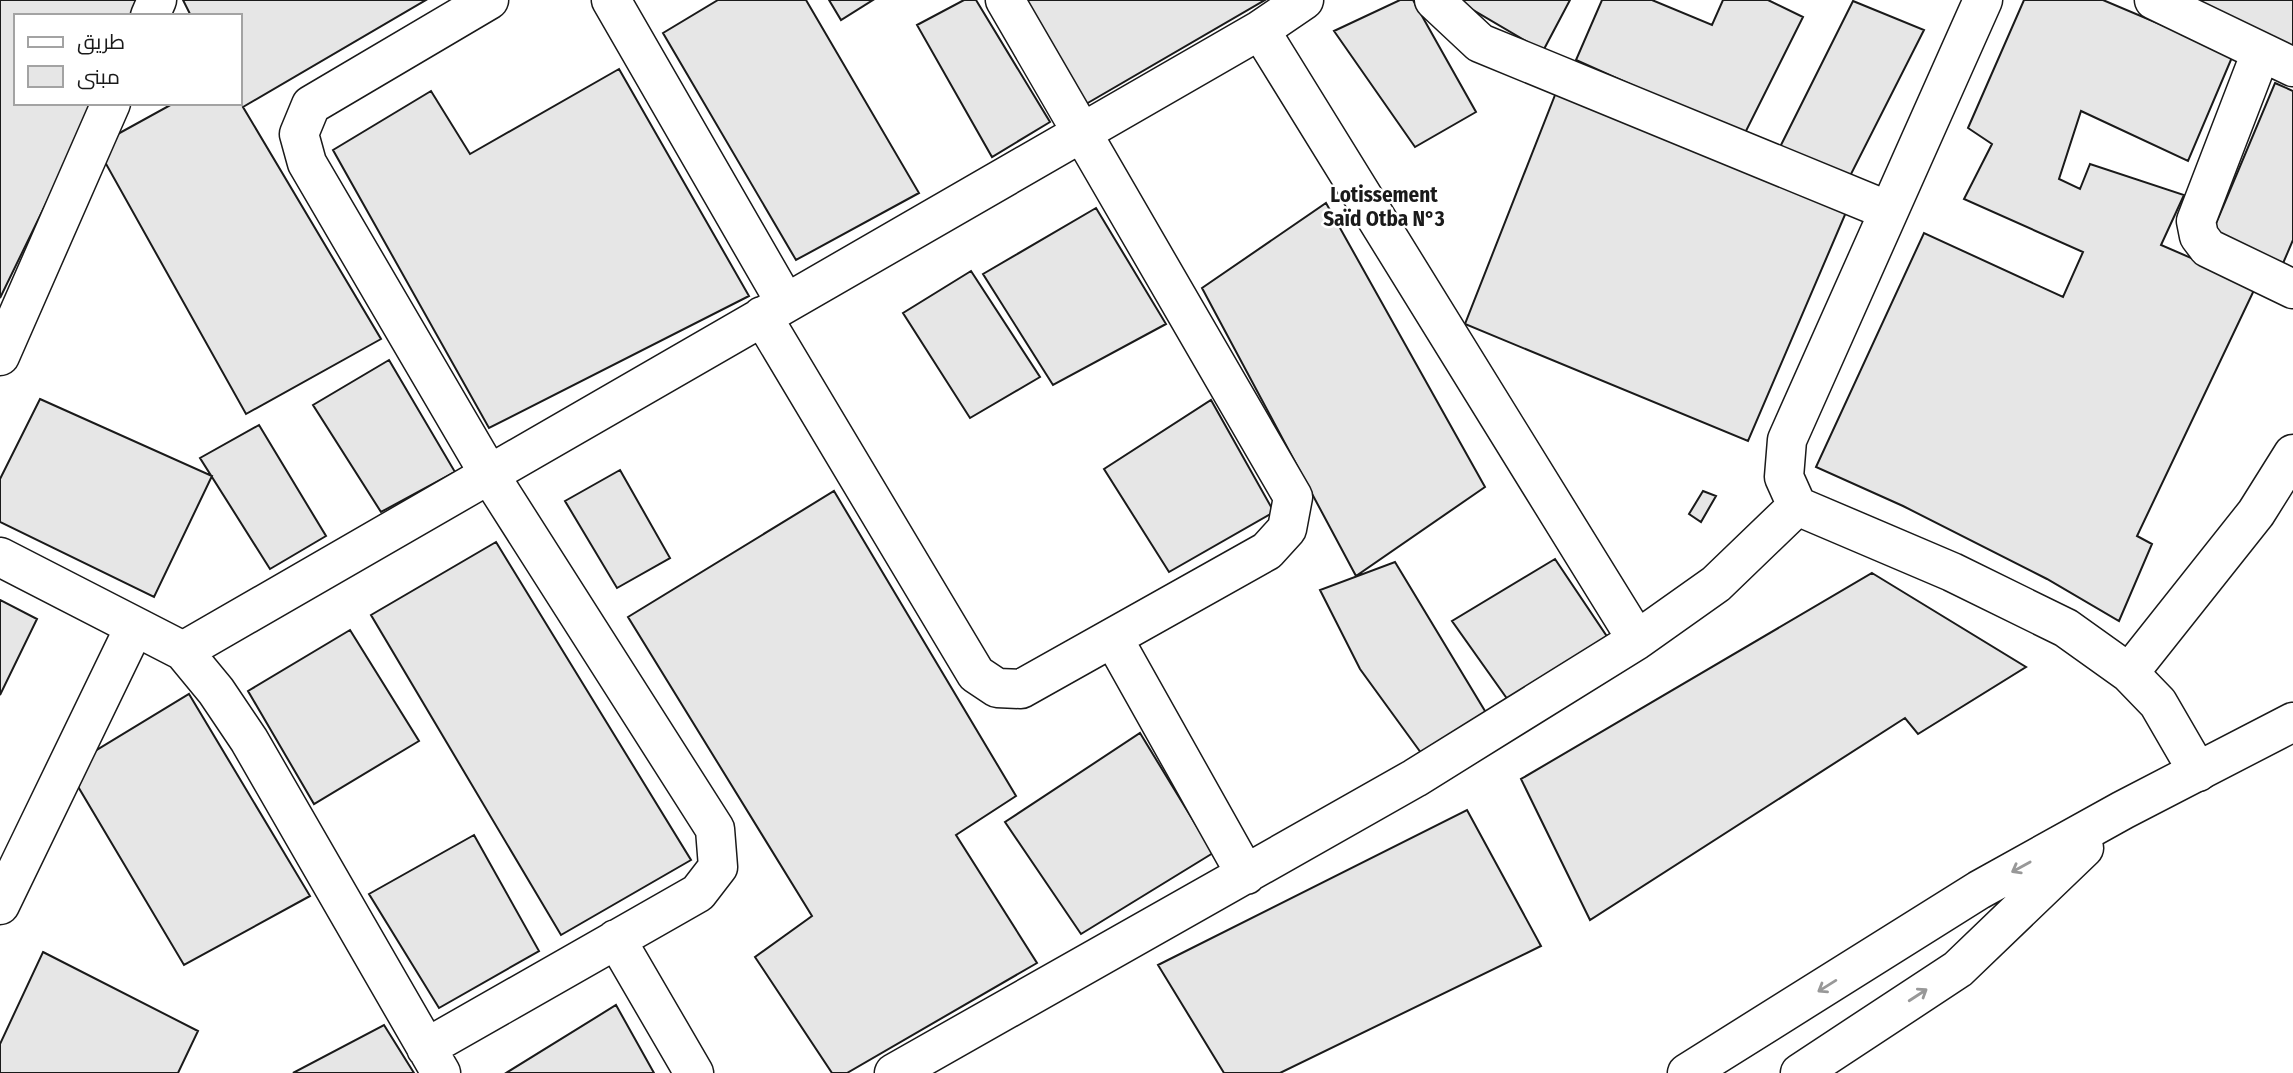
<svg xmlns="http://www.w3.org/2000/svg" width="2293" height="1073" font-family="'Fira Sans Condensed',Cairo,sans-serif">
<style>
.building{fill:#e6e6e6;stroke:#1a1a1a;stroke-width:2}
.lines{fill:none;stroke-linecap:round;stroke-linejoin:round}
.minor-casing{stroke:#1a1a1a;stroke-width:41}
.highway-casing{stroke:#1a1a1a;stroke-width:41}
.minor{stroke:#fff;stroke-width:38}
.highway{stroke:#fff;stroke-width:38}
.oneway{stroke:#989898}
.labels{text-anchor:middle;stroke-width:5;stroke-linejoin:round;paint-order:stroke}
.neighbourhood-label{font-size:21px;font-weight:bold;fill:#1a1a1a;stroke:#fff}
</style>
<rect width="100%" height="100%" fill="#fff"/>
<path class="building" d="M0,0H145L137,16H16V103H95L0,298Z
M183,0H426L243,107L381,339L246,414L96,146L174,103H240V16H191Z
M718,0H806L919,193L796,260L663,33Z
M829,0H873L841,20Z
M964,0H976L1050,122L992,157L917,25Z
M1015,0H1265L1086,104Z
M1400,0H1413L1476,112L1415,147L1334,31Z
M1456,0H1570L1543,51Z
M1602,0H1652L1712,25L1723,0H1768L1803,17L1744,135L1576,60Z
M2024,0H2103L2233,55L2188,161L2081,111L2059,179L2080,189L2090,164L2184,195L2161,245L2256,286L2137,536L2152,544L2119,621L2047,579L1903,506L1816,467L1924,233L2063,297L2083,252L1964,199L1992,144L1968,128Z
M2189,0H2293V48Z
M1853,1L1924,30L1847,182L1779,149Z
M619,69L749,296L489,428L333,150L431,91L470,154Z
M2275,83L2293,91V240L2281,268L2212,233Z
M1557,90L1850,203L1748,441L1465,324Z
M1326,203L1485,487L1356,576L1202,288Z
M1096,208L1166,324L1053,385L983,274Z
M971,271L1040,377L970,418L903,313Z
M389,360L455,472L381,512L313,405Z
M40,399L212,476L154,597L0,522V479Z
M1211,400L1274,512L1169,572L1104,469Z
M259,425L326,536L270,569L200,458Z
M620,470L670,558L617,588L565,501Z
M834,491L1016,796L956,835L1037,963L847,1073H832L755,957L812,916L628,617Z
M1703,491L1716,496L1701,522L1689,514Z
M496,542L691,860L561,935L371,615Z
M1555,559L1612,644L1508,700L1452,621Z
M1395,562L1488,716L1424,757L1360,669L1320,590Z
M1872,573L2026,667L1918,734L1905,718L1590,920L1521,779Z
M0,600L37,619L0,695Z
M350,630L419,741L314,804L248,691Z
M189,694L310,896L184,965L67,768Z
M1140,733L1213,853L1081,934L1005,822Z
M1467,810L1541,946L1280,1073H1224L1158,965Z
M474,835L539,951L439,1008L369,894Z
M43,952L198,1031L178,1073H0V1044Z
M616,1005L654,1073H506Z
M384,1025L414,1073H293Z"/>
<g class="lines">
<g class="minor-casing">
<path id="minor" d="M611,0L785,302
M1434,0L1480,43L1889,211
M2154,0L2293,67
M150,16L157,0
M1260,30L1637,640
M2261,52L2196,221L2199,236L2208,248L2293,289
M762,316L976,674L997,688L1021,689L1267,551L1287,529L1293,497L1005,0
M0,356L111,103
M1797,506L1952,572L2066,628L2129,673L2158,703L2198,772
M0,557L183,651L216,691L249,740L441,1073
M1113,638L1246,875
M183,651L1260,30L1304,0
M2129,673L2256,513L2293,454
M0,905L134,628
M616,939L694,1073
M426,1048L698,893L718,867L715,829L489,474L307,163L299,134L311,105L489,0
M894,1073L1415,778L1637,640L1716,584L1797,506L1784,477L1787,440L1983,0"/>
</g>
<g class="highway-casing">
<path id="highway" d="M1687,1073L1979,890L2123,810L2293,722
M1800,1073L1958,969L2084,848"/>
</g>
<use href="#minor" class="minor"/>
<use href="#highway" class="highway"/>
</g>
<defs><path id="oneway-shaft" d="M-6 0H5M1.5-3L5.5 0L1.5 3" fill="none" stroke-width="1.6" stroke-linecap="round" stroke-linejoin="round" transform="scale(1.75)"/></defs>
<g class="oneway">
<use href="#oneway-shaft" transform="translate(2021 867) rotate(151)"/>
<use href="#oneway-shaft" transform="translate(1827 986) rotate(148)"/>
<use href="#oneway-shaft" transform="translate(1918 995) rotate(-33)"/>
</g>
<g class="labels">
<g class="neighbourhood-label">
<text x="1384" y="202">Lotissement<tspan x="1384" dy="24">Saïd Otba N°3</tspan></text>
</g>
</g>
<rect x="14" y="14" width="228" height="91" fill="#ffffff" stroke="#a3a3a3" stroke-width="2"/>
<rect x="28" y="37" width="35" height="10" fill="#ffffff" stroke="#a3a3a3" stroke-width="2"/>
<text x="77" y="49" font-size="21" fill="#1a1a1a">طريق</text>
<rect x="28" y="66" width="35" height="21" fill="#e6e6e6" stroke="#a3a3a3" stroke-width="2"/>
<text x="77" y="84" font-size="21" fill="#1a1a1a">مبنى</text>
</svg>
